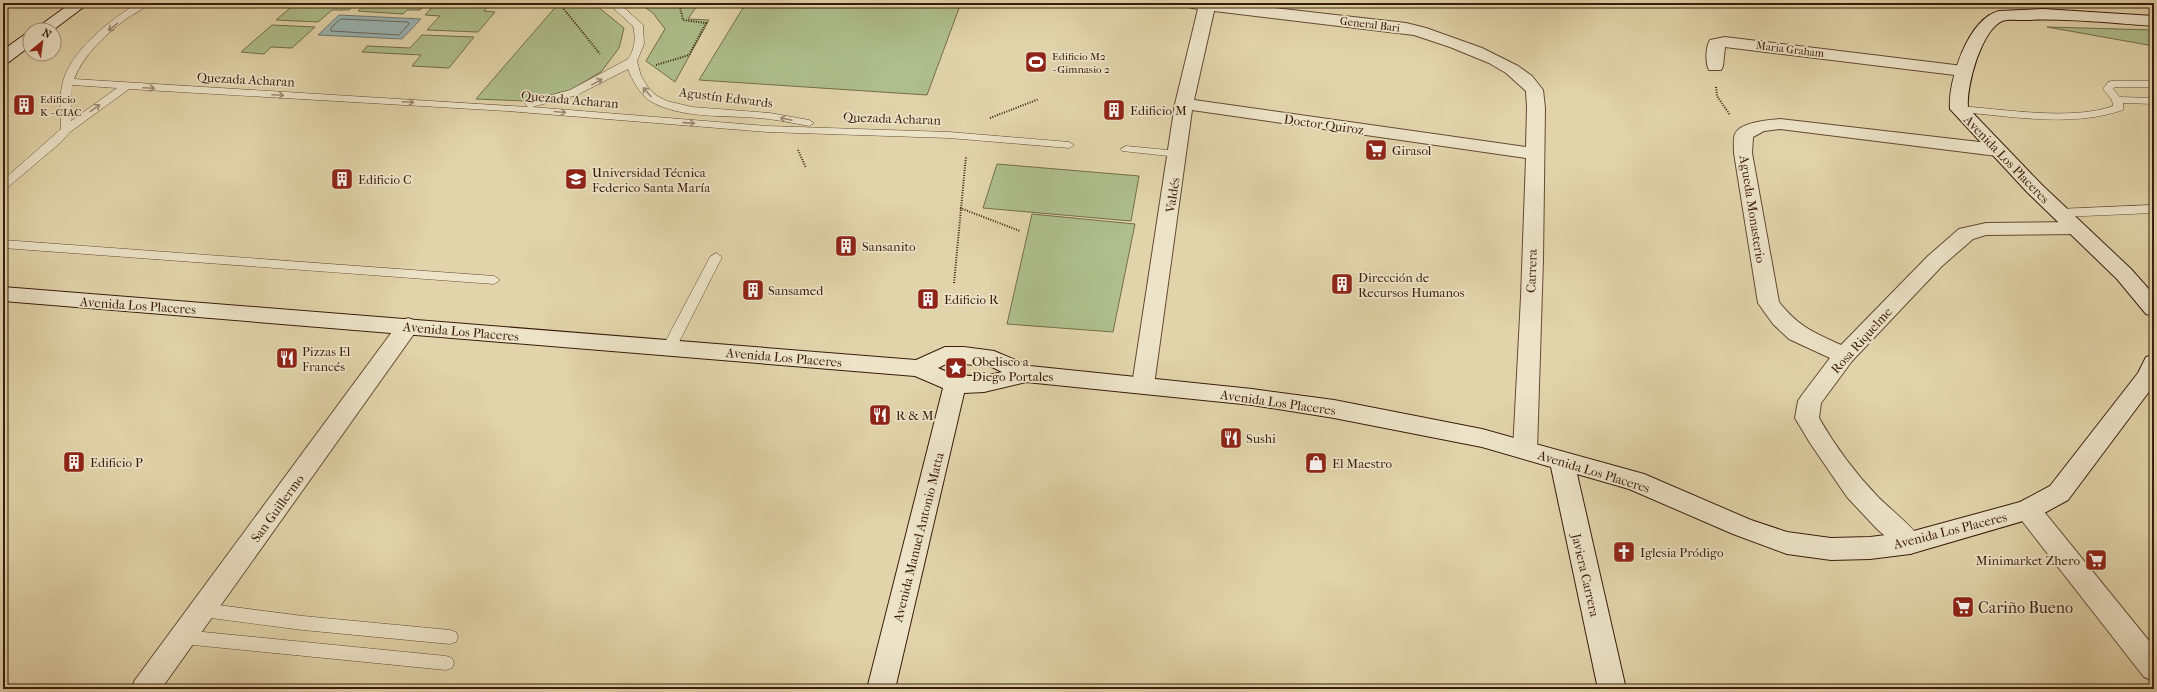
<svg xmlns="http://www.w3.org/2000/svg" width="2157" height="692" font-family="'IM FELL French Canon',serif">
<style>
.green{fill:#aebe8c;stroke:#746d4b}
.water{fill:#9ab5b4;stroke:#747870}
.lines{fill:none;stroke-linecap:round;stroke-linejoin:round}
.shore{stroke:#6a685f;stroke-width:1}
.lane-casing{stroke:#644a32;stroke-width:1}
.street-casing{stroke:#644a32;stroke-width:2}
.secondary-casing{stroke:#3a1c0a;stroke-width:2}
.path{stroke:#3a1c0a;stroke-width:2;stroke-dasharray:1 1.5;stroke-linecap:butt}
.lane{fill:#ece3c8;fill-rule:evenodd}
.street{fill:#ece3c8;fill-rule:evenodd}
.secondary{fill:#ece3c8;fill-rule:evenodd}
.oneway{stroke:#9c8972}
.labels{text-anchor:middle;stroke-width:3.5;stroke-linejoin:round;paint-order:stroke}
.far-street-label{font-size:11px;fill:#3a1c0a;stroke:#ece3c8}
.far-poi-label{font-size:11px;fill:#3a1c0a;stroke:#ece3c8;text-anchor:start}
.street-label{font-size:13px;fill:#3a1c0a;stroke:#ece3c8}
.poi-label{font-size:13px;fill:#3a1c0a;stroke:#ece3c8;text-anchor:start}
.near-poi-label{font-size:16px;fill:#3a1c0a;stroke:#ece3c8;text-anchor:start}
</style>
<rect width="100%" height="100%" fill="#e1d4aa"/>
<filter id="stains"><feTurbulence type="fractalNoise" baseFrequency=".005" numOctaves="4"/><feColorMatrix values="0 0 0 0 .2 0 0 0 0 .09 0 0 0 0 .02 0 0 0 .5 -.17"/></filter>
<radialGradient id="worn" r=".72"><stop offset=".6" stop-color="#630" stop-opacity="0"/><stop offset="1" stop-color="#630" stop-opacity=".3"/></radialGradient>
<path class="green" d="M296,3H357L349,10H332L318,22L276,20Z
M366,3H427L420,10H407L403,14L358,11Z
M436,3L489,6L484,11L495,12L478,32L427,30L440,16L425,15Z
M559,3H593L624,28L619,48L601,72L570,90L526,101L476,99Z
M639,3H699L688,19L709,20L675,82L646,61L665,29L653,13Z
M746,3H961L927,95L699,80Z
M272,25L315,27L292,48L271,47L264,54L241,52Z
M2047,27L2154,30V46Z
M422,35L474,37L449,68L412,66L421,55L362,52L367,46L410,48Z
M997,164L1139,176L1131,221L983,208Z
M1032,214L1135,224L1113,332L1007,324Z"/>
<path class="water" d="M339,15L421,19L402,39L318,35Z"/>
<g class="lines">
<path class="shore" d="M341,19L408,22L409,24L399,35L331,31V28Z"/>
<g class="lane-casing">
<path id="lane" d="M138,3H149C143,10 133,14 126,19C105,35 84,54 74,79L528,107L525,104L526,102L570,90L628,59C635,49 636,38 633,26L611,6V3H621V5L643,25L644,44L637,61L641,76L649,89L657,96L667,101L692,107L770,113L809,120L814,123L809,126C792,123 775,119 758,118C724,115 681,119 650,101C640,94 632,80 628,69L577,95L532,107L767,126L949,132L1069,142L1074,145L1069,148L949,138L767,132L507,111L129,89L70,132L60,143L7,188L3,189V180L61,129C61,115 59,100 62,86C68,52 110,20 138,3ZM72,85L117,88L71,121Z
M2112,81H2154V87H2115L2113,89L2120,97L2154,98V104L2123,103V110C2071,128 2012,116 1959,112L1954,109L1959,106C2004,109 2071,121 2113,106L2112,100L2103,89L2108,82Z
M1126,146L1178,151L1183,154L1178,157L1122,151L1121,149Z
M2154,205V213L2060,217L2054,213L2060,209Z
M3,240L494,276L500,280L494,284L3,248Z
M716,253L722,257L676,348L674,351H664L662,348L710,257Z
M203,603L303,616L450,630L456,632L458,637L456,642L450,644L303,630L203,617L197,615L195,610L197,605Z
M183,630L446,656L452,658L454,663L452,668L446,670L183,644L177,642L175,637L177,632Z"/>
</g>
<g class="street-casing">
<path id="street" d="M1181,3H1230L1406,23L1426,28L1482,48L1518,66L1532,76L1543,90L1545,108L1543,259L1537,450L1533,456L1525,459L1517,456L1513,450L1521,297L1526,158L1192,110L1154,385L1151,391L1143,393L1135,391L1132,385L1175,104L1198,9L1183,6ZM1214,11L1414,35L1450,47L1489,63L1506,73L1526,91L1527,108L1526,147L1194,100Z
M1725,37L1963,66L1969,67L1971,71L1969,75L1963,76L1725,47L1723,66L1721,70H1709C1705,63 1706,46 1710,40Z
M1780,119L1997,144L2004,146L2006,150L2004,154L1997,156L1780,129L1764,131L1753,137L1752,153L1779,302C1799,327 1813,332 1841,345L1928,256L1959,229L1986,223L2075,222L2082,224L2085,228L2082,232L2075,234L1986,235L1973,239L1942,266L1852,361L1821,403L1819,418C1835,446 1855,473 1878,497C1890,509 1916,529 1923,543L1919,550L1910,554L1901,550L1877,529L1847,497L1810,443L1795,418L1798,401L1802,395L1830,358L1789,339L1773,324L1758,303L1734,153C1734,147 1733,139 1735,134C1740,122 1769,120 1780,119Z
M408,318L416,321L419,326L416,331L161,689H131L135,680L400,321Z
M2028,500L2037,503L2154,647V681L2144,677L2019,517L2015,510L2019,503Z"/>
</g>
<g class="secondary-casing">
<path id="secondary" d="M71,3H89L53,30H34Z
M2043,9L2154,16V26C2111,23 2067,18 2023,20C2017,20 2008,19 2002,21C1981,31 1966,86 1968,108L2042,185L2131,269L2154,295V316L2146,314L2117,279L2028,193L1950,109C1948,80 1968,19 1999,11Z
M30,33V46L9,62L3,63V50L24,35Z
M3,287L916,360L945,347H964L994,351L1030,366L1252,389L1334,400L1482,429L1644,474L1751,520L1787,532L1831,538L1870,537L1910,532L2020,502L2050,486L2138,373L2146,357L2154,355V385L2068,500L2037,517L1910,554L1870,559L1831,560L1787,554L1733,534L1629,489L1577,474L1626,689H1598L1551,467L1482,447L1334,418L1252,405L1026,382L984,392L964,393L895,689H867L943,388L915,376L3,301ZM948,363L990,366L1002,372C980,378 959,378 938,368Z"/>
</g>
<path class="path" d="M559,3L600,54
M656,65L689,55L706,23L683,20L679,3
M1716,87L1717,96L1730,115
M990,118L1039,99
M798,150L806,168
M960,208L1020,231
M954,283L966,156"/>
<use href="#lane" class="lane"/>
<use href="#street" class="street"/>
<use href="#secondary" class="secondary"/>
</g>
<defs><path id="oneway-shaft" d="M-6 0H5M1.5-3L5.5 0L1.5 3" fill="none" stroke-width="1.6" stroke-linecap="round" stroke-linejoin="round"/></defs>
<g class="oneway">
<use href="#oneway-shaft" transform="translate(113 27) rotate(141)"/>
<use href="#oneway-shaft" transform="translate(597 82) rotate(-29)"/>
<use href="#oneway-shaft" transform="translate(149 88) rotate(3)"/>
<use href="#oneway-shaft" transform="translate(647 92) rotate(-131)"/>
<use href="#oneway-shaft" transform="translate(278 95) rotate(3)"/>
<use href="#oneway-shaft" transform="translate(408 102) rotate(3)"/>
<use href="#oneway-shaft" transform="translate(95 108) rotate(-36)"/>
<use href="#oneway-shaft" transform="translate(560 112) rotate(5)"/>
<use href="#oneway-shaft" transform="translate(786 119) rotate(-169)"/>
<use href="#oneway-shaft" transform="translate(689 123) rotate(4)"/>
</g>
<defs>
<g id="stadium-square" transform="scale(1.15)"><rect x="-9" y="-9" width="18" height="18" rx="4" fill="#8f2418" stroke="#ece3c8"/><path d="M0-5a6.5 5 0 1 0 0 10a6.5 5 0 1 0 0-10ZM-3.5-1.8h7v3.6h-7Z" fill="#fff"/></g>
<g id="building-square" transform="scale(1.15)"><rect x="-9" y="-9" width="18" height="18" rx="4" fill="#8f2418" stroke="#ece3c8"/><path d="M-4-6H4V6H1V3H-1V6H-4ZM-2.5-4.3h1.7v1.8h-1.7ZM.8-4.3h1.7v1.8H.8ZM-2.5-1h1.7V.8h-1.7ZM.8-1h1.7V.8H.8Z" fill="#fff"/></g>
<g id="supermarket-square" transform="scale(1.15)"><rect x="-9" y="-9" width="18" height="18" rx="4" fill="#8f2418" stroke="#ece3c8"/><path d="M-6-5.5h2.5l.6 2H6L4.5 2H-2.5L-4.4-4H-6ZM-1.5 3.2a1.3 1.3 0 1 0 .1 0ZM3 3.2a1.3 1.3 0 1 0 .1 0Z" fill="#fff"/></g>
<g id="university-square" transform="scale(1.15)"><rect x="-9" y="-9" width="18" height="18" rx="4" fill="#8f2418" stroke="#ece3c8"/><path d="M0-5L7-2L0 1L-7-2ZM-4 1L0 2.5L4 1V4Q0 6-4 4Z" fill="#fff"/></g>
<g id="restaurant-square" transform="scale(1.15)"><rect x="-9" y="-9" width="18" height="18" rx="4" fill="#8f2418" stroke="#ece3c8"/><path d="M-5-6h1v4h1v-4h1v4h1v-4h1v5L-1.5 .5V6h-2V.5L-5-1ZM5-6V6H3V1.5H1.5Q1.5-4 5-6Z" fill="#fff"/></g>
<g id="sight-square" transform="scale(1.15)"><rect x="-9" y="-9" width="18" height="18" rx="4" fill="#8f2418" stroke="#ece3c8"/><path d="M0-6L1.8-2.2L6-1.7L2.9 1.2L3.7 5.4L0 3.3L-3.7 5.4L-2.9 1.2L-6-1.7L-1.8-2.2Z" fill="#fff"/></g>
<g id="shop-square" transform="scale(1.15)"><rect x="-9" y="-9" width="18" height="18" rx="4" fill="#8f2418" stroke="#ece3c8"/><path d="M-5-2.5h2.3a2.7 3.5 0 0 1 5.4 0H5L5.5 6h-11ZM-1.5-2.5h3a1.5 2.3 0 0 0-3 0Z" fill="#fff"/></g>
<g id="church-square" transform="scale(1.15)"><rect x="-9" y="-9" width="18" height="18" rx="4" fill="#8f2418" stroke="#ece3c8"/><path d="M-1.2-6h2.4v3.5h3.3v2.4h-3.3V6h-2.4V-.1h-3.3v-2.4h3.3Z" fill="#fff"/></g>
</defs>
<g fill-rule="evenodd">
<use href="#stadium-square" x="1036" y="62"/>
<use href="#building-square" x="24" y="105"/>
<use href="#building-square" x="1114" y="110"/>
<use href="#supermarket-square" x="1376" y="150"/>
<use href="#building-square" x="342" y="179"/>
<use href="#university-square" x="576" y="179"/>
<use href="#building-square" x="846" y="246"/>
<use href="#building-square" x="1342" y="284"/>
<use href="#building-square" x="753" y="290"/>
<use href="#building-square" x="928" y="299"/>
<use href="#restaurant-square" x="287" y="358"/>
<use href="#sight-square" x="956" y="368"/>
<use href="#restaurant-square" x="880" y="415"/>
<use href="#restaurant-square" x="1231" y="438"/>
<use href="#building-square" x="74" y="462"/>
<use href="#shop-square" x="1316" y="463"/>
<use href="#church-square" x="1624" y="552"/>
<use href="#supermarket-square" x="2096" y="560"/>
<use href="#supermarket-square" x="1963" y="607"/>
</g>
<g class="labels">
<g class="far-street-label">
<text transform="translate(1370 24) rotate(7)" y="4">General Bari</text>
<text transform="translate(1790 49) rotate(7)" y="4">Maria Graham</text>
</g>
<g class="far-poi-label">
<text x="1052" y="60">Edificio M2<tspan x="1052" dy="13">- Gimnasio 2</tspan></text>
<text x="40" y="103">Edificio<tspan x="40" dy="13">K - CIAC</tspan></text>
</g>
<g class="street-label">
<text transform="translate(246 79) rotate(3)" y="5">Quezada Acharan</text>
<text transform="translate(726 97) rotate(7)" y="5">Agustín Edwards</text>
<text transform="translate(570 99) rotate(5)" y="5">Quezada Acharan</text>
<text transform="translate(892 118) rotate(2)" y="5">Quezada Acharan</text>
<text transform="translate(1324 124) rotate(8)" y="5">Doctor Quiroz</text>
<text transform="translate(2007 159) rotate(46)" y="5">Avenida Los Placeres</text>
<text transform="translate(1172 195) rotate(-81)" y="5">Valdés</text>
<text transform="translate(1753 209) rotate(81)" y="5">Agueda Monasterio</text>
<text transform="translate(1531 271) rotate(-88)" y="5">Carrera</text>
<text transform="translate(138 305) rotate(4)" y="5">Avenida Los Placeres</text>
<text transform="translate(461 331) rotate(5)" y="5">Avenida Los Placeres</text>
<text transform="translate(1861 340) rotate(-48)" y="5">Rosa Riquelme</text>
<text transform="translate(784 357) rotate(5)" y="5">Avenida Los Placeres</text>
<text transform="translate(1278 402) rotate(8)" y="5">Avenida Los Placeres</text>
<text transform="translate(1594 471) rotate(17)" y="5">Avenida Los Placeres</text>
<text transform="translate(277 508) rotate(-54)" y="5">San Guillermo</text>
<text transform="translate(1950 530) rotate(-14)" y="5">Avenida Los Placeres</text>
<text transform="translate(918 537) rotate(-76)" y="5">Avenida Manuel Antonio Matta</text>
<text transform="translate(1586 575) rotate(77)" y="5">Javiera Carrera</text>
</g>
<g class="poi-label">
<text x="1130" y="115">Edificio M</text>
<text x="1392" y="155">Girasol</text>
<text x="592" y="177">Universidad Técnica<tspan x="592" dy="15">Federico Santa María</tspan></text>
<text x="358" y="184">Edificio C</text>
<text x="862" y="251">Sansanito</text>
<text x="1358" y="282">Dirección de<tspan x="1358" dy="15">Recursos Humanos</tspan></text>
<text x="768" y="295">Sansamed</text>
<text x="944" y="304">Edificio R</text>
<text x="302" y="356">Pizzas El<tspan x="302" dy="15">Francés</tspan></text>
<text x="972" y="366">Obelisco a<tspan x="972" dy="15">Diego Portales</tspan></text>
<text x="896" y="420">R &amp; M</text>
<text x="1246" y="443">Sushi</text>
<text x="90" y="467">Edificio P</text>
<text x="1332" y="468">El Maestro</text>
<text x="1640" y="557">Iglesia Pródigo</text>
<text x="2080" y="565" text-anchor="end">Minimarket Zhero</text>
</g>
<g class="near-poi-label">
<text x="1978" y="613">Cariño Bueno</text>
</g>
</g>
<rect width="2157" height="692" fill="none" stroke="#e1d4aa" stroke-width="16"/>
<rect x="4" y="4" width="2149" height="684" fill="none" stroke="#3a1c0a" stroke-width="2"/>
<rect x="8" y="8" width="2141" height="676" fill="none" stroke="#3a1c0a"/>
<g transform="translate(42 42) rotate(29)"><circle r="19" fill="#ece3c8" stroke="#a5937c"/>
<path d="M0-3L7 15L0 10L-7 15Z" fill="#8f2418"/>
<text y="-6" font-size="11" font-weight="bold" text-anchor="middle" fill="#3a1c0a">N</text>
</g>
<rect width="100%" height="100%" filter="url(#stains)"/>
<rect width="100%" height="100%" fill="url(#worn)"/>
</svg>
